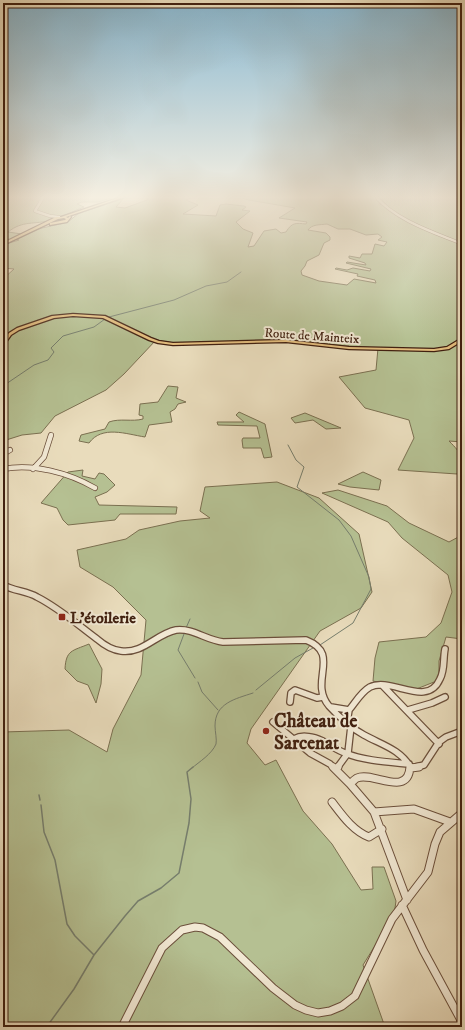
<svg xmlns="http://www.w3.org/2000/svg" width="465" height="1030" font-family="'IM FELL DW Pica',serif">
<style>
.green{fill:#b5c092;stroke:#7b7051;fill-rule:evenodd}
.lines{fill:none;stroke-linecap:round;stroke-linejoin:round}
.stream-far1{stroke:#767e6d;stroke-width:1}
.stream{stroke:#767e6d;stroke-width:1.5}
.minor-far3-casing{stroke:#6b4f3b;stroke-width:3.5}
.minor-far2-casing{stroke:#6b4f3b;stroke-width:6}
.minor-far1-casing{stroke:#6b4f3b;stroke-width:8}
.minor-casing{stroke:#6b4f3b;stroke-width:9}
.major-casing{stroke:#412010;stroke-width:2.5}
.minor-far3{stroke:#f1e8d3;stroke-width:2.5}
.minor-far2{stroke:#f1e8d3;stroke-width:4.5}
.minor-far1{stroke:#f1e8d3;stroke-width:5.5}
.minor{stroke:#f1e8d3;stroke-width:7}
.major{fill:#e4be7e;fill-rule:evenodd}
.poi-dot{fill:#8f2418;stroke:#f1e8d3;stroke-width:1.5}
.labels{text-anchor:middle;stroke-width:4;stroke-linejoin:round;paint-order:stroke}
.far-street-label{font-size:13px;fill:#412010;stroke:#f1e8d3}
.poi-label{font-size:16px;font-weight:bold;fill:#412010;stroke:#f1e8d3;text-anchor:start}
.near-poi-label{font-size:19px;font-weight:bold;fill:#412010;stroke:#f1e8d3;text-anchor:start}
</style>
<rect width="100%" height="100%" fill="#e9dcbc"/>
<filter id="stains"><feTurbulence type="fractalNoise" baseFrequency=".005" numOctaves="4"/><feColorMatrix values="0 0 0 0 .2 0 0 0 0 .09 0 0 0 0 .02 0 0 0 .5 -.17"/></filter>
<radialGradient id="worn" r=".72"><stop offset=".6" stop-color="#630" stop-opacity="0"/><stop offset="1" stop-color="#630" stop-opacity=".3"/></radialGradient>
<path class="green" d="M3,196H117L98,202H82L77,204L84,207C73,211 63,217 52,220C34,225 23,220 8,232L22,234L10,240L3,236Z
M149,196H194L186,200L198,205L183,214L216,216L220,205L226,204L244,206L246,207L242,210L250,211L236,222L243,229L253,233L248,247L254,246L264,231L276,229L281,233L286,232C292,222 296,223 306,224L307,222L279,218L295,208L249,200L235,196H374L381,205L386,204L377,196H462V442L449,441C462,454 463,456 457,474L398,470L414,438L409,420L365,408L339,377L376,370L378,348L269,341L174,343L156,340L124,374L106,390L55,416L41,433L22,435L3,441V279L14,269L3,268V245L19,240L17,239L38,229L68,222L79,213L123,199L116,207L125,208L147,200ZM327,224L338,229H350L366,235L378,234L382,237L378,240L387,242L384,246L375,244L372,254H362L360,258L349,256V258L365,263L366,265L347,262L346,263L371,269L370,271L353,268L347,270L336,268L335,269L358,274L357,276L375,280L376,283L354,279L347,285L319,281L302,275L301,271L305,266L307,261L319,255L324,243L330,240V237L326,233L308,230C312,224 320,225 327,224Z
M168,386L178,387L176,398L186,402L178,404L175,409L170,412L172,422L149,425L145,437C126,434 102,425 89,443L79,441L81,435L105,429L109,422C120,418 132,422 143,419V416L139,415L140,404L158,402Z
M239,412L265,424L272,457L264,458L261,448H243L242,440L243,438H260L257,426L218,425L217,422H244L236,415Z
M305,413L341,428L326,429L313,420L295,423L291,418Z
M83,470L82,476L95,479L99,473L104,474L115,485L107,492L95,497L99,505L177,507L176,514H120L115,520L68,525L63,520L57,508L41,503L68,472Z
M363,472L381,480L379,490L350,487L338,484Z
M277,482L319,498L359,534L372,592L361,608L320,631L251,729L247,743L265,765L276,760L303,811L332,844L361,890L373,889L372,867H384L396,901L394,915L363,965L385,1027H3V732L69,730L107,752L113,729L141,675L146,620L113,587L80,567L77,550L126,539L139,530L180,521L210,518L200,511L205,487Z
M338,490L387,506L409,523L449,542L462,535V639L446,637L439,661V680L414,690L373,681L375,658L379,642L426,637L441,623L452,592L448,575L402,538L388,522L322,493Z
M89,644L102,669L101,684L96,703L88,685L77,681L65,669C66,650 72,651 89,644Z"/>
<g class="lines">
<path class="stream-far1" d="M109,317L174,300L206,286L227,282L241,272
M3,386L34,365L48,360L54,352L51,348L63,336L94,327L105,319
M288,445L296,460L304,467L297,487L339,520L351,536L369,577L371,589L353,623L320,645
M186,628L190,619
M184,634L178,650L195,678
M198,682L202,692L218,710
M256,690L295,658L313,648
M192,768C199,762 212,754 216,744C217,740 215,731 215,726C215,703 235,699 253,693"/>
<path class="stream" d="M39,795L40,800
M41,805L44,832L55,860L67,924L75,936L94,955
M33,1027L35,1024L48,1025L74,989L94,955L125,916L138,901L161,888L179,873L189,823L191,799L187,772L193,767"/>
<g class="minor-far3-casing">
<path id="minor-far3" d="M44,196L35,211L50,216L59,217
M375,196C397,221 433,232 462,244"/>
</g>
<g class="minor-far2-casing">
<path id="minor-far2" d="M3,454L10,450
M3,469C33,463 69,473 95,488
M33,469L44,457L51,435
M3,524V540"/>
</g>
<g class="minor-far1-casing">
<path id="minor-far1" d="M3,585C14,591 27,591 37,597C59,608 78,625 97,639C104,645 111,650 121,651C143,654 156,634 176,630C193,628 206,640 223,642L306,640C342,654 308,681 329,706C339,717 351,728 364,735C382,745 400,749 411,768
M383,686L439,744
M290,702L291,693L295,690L317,698L323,697
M331,707L349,710
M349,710C355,703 361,692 370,687C391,676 427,709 440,679C445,670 443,659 445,649
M408,710L432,703L445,697
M273,722L310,753L330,764L334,768
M347,722L349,710
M294,739C301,735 307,736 315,738C326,741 334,749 345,753C365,761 388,762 409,764
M337,768L348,753L351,726
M411,768L424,765L439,742L446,737L462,731"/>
</g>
<g class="minor-casing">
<path id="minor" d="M333,767L350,784
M411,768L419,767
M336,770L338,767
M332,802C342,815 353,831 369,837L382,829
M374,812L414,809L450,822
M407,900L374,812L350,784C352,782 355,779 357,778C373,771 408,798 410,767
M402,905L423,950L462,1022
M122,1027L162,948L182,930L195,927L203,928L220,937L273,988L295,1005L306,1010L318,1013L330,1011L342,1006L355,996L392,919L428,872L435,844L440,832L462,813"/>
</g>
<g class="major-casing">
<path id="major" d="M124,196H127L66,217L68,218L70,216L71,217L67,222L50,225V223L65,220L66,219L64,218L58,219L3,245V243L56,217H61Z
M73,314L105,316L151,338L159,341L173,343L286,340L349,347L434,349L447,347L462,338V341L449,349L434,351L349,349L286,342L173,345L158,343L149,340L103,318L73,316L54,318L19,330L11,335L4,345H3V341L9,333L17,328L52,316Z"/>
</g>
<use href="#minor-far3" class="minor-far3"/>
<use href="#minor-far2" class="minor-far2"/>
<use href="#minor-far1" class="minor-far1"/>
<use href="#minor" class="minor"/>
<use href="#major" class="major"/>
</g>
<linearGradient id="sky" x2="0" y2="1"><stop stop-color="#88b7d0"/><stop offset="0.58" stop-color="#f5efe1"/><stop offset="1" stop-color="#f5efe1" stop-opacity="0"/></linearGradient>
<rect width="465" height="340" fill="url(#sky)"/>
<g class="poi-dot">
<rect x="58" y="613" width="8" height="8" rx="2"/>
<circle cx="266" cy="731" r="4"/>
</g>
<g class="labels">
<g class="far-street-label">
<text transform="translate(312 335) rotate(4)" y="5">Route de Mainteix</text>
</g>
<g class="poi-label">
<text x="70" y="623">L'étoilerie</text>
</g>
<g class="near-poi-label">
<text x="274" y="727">Château de<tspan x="274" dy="22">Sarcenat</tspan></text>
</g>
</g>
<rect width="465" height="1030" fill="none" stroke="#e9dcbc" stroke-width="16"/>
<rect x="4" y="4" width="457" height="1022" fill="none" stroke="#412010" stroke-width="2"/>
<rect x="8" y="8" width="449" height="1014" fill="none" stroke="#412010"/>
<rect width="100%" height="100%" filter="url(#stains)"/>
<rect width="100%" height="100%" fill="url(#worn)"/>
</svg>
